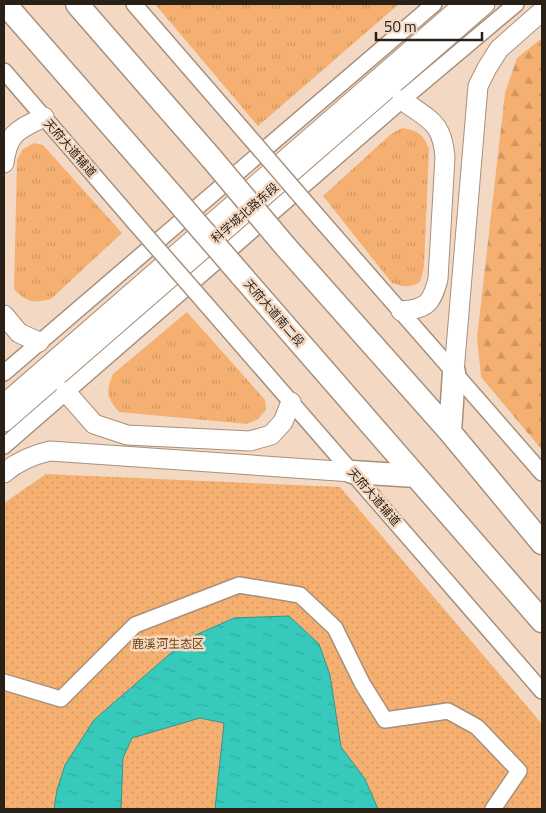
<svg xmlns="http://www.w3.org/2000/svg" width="546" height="813" font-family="'Titillium Web','Noto Sans SC',sans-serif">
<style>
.grass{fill:url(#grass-tufts)}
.forest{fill:url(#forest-firs)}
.park{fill:url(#park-dots)}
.water{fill:url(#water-ripples);stroke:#33968b}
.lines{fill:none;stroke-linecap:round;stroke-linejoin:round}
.minor-casing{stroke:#a7907b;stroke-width:18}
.major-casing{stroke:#a7907b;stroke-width:21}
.highway-casing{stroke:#a7907b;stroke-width:25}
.minor{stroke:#fff;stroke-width:15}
.major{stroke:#fff;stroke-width:19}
.highway{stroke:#fff;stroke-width:22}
.minor-bridge-casing{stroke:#a7907b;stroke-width:18;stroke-linecap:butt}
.highway-bridge-casing{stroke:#a7907b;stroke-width:25;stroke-linecap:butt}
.minor-bridge{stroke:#fff;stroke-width:15}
.highway-bridge{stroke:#fff;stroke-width:22}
.labels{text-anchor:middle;stroke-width:5;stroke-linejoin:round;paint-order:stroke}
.street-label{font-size:12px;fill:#292018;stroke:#f3d9c3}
.park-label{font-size:12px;fill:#72430e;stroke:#f3d9c3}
</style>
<defs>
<pattern id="grass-tufts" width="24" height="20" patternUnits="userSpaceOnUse" patternTransform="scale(1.25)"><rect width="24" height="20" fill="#f5b071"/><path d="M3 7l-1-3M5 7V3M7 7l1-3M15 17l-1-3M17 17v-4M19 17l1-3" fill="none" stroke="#d29761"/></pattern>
<pattern id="forest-firs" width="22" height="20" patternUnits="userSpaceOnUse" patternTransform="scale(1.25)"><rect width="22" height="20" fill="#f5b071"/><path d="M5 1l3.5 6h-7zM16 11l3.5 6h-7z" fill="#d29761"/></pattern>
<pattern id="park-dots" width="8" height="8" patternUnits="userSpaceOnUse" patternTransform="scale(1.25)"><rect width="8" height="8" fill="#f5b071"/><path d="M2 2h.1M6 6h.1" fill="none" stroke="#d29761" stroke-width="1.8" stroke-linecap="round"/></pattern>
<pattern id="water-ripples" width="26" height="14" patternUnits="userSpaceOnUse" patternTransform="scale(1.25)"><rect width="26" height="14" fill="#37c9bc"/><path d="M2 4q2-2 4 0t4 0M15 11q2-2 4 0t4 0" fill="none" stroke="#31aca1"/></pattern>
</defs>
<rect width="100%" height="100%" fill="#f3d9c3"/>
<path class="grass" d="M155,4H399L258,126Z
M402,128C418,131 423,133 429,149L424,267L420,282C409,288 403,287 392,283L323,196L391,134Z
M34,143L43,145L122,233L51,299C33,303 27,303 14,289L17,160L23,149Z
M187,312L265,400L266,410L258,419L247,424L119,412C106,397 106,392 113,374Z"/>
<path class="forest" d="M542,38V450L481,377L477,338L505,93L517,58Z"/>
<path class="park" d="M46,474L340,487L542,724V809H4V503Z"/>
<path class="water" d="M289,616L319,644L330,675L341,747L365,779L378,809H215L224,723L200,718L132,738L123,758L121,809H54L57,790L65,765L94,720L187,639L234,618Z"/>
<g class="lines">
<g class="minor-casing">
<path id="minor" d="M134,4L244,131
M4,71L136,224
M320,219L542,473
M205,303L542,691
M4,373L434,4
M4,446L402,100L516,4
M4,682L61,699L135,625L239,585L300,595L335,628L362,683L385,720L448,711L477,727L519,771L493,809"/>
</g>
<g class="major-casing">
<path id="major" d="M4,163C8,132 18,130 44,117
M401,311C427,309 432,303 438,279L445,157C442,121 429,120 402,100
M4,315L19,333L39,342
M454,372L478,86L487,68L499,49L542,11
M66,392L94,424L127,435L250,441L271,435L283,422L291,402
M4,404L464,4
M4,422L485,4
M4,473C18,461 32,455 50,451L352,472"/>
</g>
<g class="highway-casing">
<path id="highway" d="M5,4L171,194
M77,4L212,159
M285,246L450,432L542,543
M241,275L542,621
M450,432L454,372
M352,472L416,476"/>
</g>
<use href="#minor" class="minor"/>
<use href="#major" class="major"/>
<use href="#highway" class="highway"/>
<g class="minor-bridge-casing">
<path id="minor-bridge" d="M244,131L320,219
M136,224L205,303"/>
</g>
<g class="highway-bridge-casing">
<path id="highway-bridge" d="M212,159L285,246
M171,194L241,275"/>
</g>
<use href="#minor-bridge" class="minor-bridge"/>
<use href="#highway-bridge" class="highway-bridge"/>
</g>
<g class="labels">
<g class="street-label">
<text transform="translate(70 148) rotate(49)" y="4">天府大道辅道</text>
<text transform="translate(245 213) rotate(-41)" y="4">科学城北路东段</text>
<text transform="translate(274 313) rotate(49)" y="4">天府大道南二段</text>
<text transform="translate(374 497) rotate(49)" y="4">天府大道辅道</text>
</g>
<g class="park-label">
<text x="168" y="648">鹿溪河生态区</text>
</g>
</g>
<rect width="546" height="813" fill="none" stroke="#292018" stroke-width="10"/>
<path d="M376 32v8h106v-8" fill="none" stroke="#292018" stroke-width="2.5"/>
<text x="384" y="32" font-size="15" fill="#292018" stroke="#f3d9c3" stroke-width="4" paint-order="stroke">50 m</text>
</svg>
